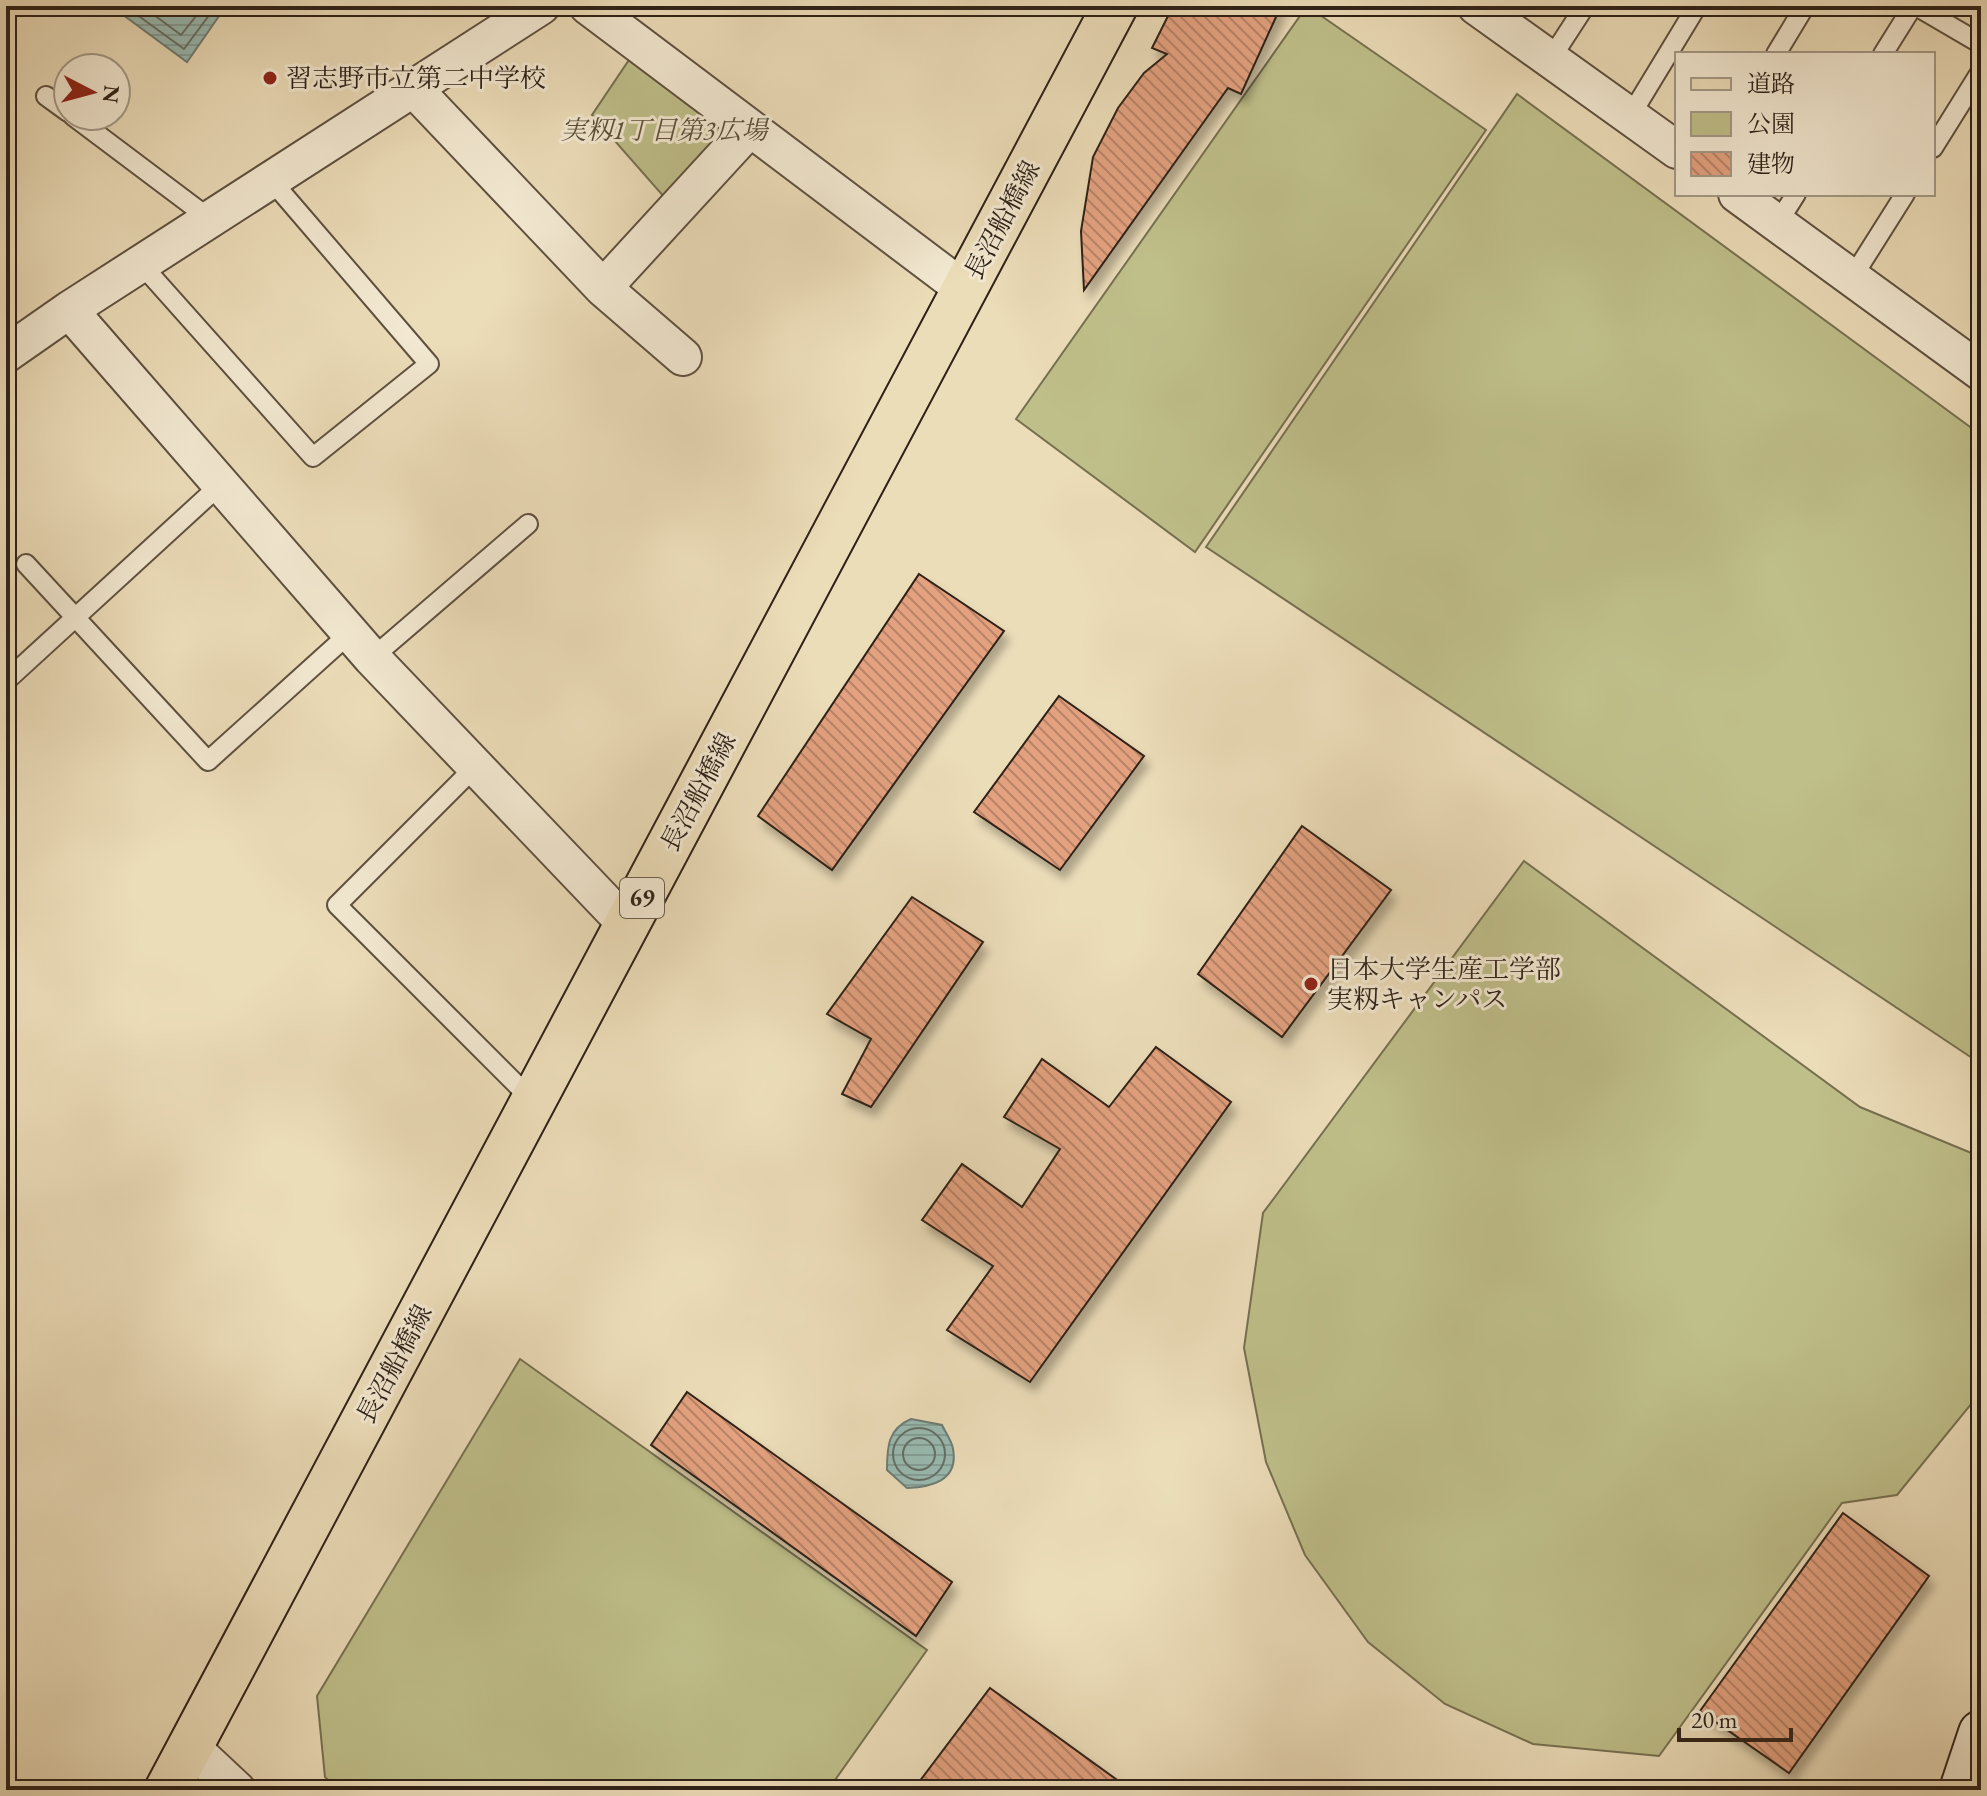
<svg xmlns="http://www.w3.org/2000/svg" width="1987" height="1796" font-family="'EB Garamond','Noto Serif JP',serif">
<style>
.green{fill:#bfbf8a;stroke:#767051;stroke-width:2}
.water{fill:url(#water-rules);stroke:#6e7d75;stroke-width:2}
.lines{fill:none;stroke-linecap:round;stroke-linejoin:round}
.shore{stroke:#646e66;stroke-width:2}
.building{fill:url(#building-back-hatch);stroke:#2e2118;stroke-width:2;filter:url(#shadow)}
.lane-casing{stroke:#5e5040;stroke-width:22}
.street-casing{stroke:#5e5040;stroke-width:40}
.secondary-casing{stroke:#2e2118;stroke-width:48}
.primary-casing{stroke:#2e2118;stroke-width:48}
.lane{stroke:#f3e9d2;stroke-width:18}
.street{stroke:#f3e9d2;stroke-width:36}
.secondary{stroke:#f3e9d2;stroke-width:44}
.primary{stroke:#ecddb9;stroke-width:44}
.poi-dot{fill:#8f2418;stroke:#f3e9d2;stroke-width:3}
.labels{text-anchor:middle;stroke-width:6;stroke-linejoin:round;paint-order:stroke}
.shield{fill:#f3e9d2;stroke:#695d50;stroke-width:2}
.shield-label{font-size:24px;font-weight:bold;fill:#2e2118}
.poi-label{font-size:26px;fill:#2e2118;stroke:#f3e9d2;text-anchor:start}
.park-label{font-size:26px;font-style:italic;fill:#5a503a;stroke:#f3e9d2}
.street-label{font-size:26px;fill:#2e2118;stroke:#f3e9d2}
</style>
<defs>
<pattern id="water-rules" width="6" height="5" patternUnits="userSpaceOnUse" patternTransform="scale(2)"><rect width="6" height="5" fill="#99bbb3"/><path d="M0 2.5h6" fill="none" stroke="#84a099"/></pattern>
<pattern id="building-back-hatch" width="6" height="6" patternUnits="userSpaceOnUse" patternTransform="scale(2)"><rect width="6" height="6" fill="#e3a17f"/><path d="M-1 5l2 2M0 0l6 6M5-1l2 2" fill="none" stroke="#b88367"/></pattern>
<filter id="shadow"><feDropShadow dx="5" dy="9" stdDeviation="4" flood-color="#0004"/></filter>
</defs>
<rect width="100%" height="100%" fill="#ecddb9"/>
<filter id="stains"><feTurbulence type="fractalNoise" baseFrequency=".0025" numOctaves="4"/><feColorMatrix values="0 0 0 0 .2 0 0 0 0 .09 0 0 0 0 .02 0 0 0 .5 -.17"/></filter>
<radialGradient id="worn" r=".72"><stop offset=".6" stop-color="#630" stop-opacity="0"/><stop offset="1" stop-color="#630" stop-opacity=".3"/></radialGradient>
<path class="green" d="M1307,6L1486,130L1195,552L1016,419Z
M635,51L730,123L665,198L592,115Z
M1517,94L1981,435V1064L1206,547Z
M1524,861L1860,1107L1981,1157V1392L1897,1495L1842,1503L1659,1756L1533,1744L1445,1704L1368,1642L1305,1555L1266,1462L1244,1348L1263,1213Z
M520,1359L927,1650L828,1790H338L325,1777L317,1696Z"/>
<path class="water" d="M111,6H226L187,62Z
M911,1419L942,1425C945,1432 952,1441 953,1449C959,1481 931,1487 907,1488L887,1470C887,1446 888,1429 911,1419Z"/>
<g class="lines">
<path class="shore" d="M125,6L184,49L216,6
M142,6L181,35L204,6
M893 1454a26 26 0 1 1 52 0a26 26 0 1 1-52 0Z
M903 1454a16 16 0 1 1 32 0a16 16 0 1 1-32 0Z"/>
</g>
<path class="building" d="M1173,6H1281L1241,94L1228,88L1084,290L1081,231L1093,157L1118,108L1144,73L1167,54L1152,48Z
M919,574L1004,631L832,870L758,816Z
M1059,696L1144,756L1060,870L974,812Z
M1302,826L1391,890L1282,1037L1198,974Z
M912,897L983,942L871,1107L842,1094L871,1039L827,1014Z
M1156,1047L1231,1102L1030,1382L947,1330L993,1266L922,1220L962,1164L1022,1207L1060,1149L1004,1117L1042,1059L1109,1107Z
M687,1392L952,1582L916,1636L651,1445Z
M1843,1513L1929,1576L1789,1773L1700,1711Z
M990,1688L1131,1790H913Z"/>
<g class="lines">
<g class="lane-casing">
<path id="lane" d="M1916,6L1981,44
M1776,54L1805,6
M1883,54L1913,6
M1550,60L1585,6
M46,96L68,112
M73,116L210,219
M1629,118L1697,6
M1933,148L1981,71
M1777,224L1796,194
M141,264L313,457L429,364L271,180
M1852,278L1905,194
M26,564L208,761L350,633
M372,658L528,524
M6,681L220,485
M476,766L337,905L533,1101"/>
</g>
<g class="street-casing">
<path id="street" d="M588,6L965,290
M1476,6L1677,150
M413,88L603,288L750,128
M1737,194L1981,372
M603,288L683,357
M69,310L372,658L627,925
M6,354L69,310L541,6
M190,1746L237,1790"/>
</g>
<g class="secondary-casing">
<path id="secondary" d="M1962,1790L1981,1733"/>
</g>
<g class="primary-casing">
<path id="primary" d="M167,1790L1115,6"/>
</g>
<use href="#lane" class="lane"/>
<use href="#street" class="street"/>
<use href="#secondary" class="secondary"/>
<use href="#primary" class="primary"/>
</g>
<g class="poi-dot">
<circle cx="270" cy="78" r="8"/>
<circle cx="1311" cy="984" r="8"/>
</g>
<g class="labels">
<rect class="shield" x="620" y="878" width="44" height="40" rx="6"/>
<g class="shield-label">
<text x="642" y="906">69</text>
</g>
<g class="poi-label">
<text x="286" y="87">習志野市立第二中学校</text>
<text x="1327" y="978">日本大学生産工学部<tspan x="1327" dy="30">実籾キャンパス</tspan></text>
</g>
<g class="park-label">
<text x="664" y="139">実籾1丁目第3広場</text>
</g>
<g class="street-label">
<text transform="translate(1002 220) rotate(-62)" y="9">長沼船橋線</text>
<text transform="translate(698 792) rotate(-62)" y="9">長沼船橋線</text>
<text transform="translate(394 1364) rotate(-62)" y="9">長沼船橋線</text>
</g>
</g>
<rect width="1987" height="1796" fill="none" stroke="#ecddb9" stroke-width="32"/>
<rect x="8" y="8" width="1971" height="1780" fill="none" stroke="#2e2118" stroke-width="4"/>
<rect x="16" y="16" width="1955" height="1764" fill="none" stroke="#2e2118" stroke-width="2"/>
<rect x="1675" y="52" width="260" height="144" fill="#f3e9d2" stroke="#a49988" stroke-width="2"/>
<rect x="1691" y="78" width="40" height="12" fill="#ecddb9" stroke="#a49988" stroke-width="2"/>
<text x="1747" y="92" font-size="24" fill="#2e2118">道路</text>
<rect x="1691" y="112" width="40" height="24" fill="#bfbf8a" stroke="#a49988" stroke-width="2"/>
<text x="1747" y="132" font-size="24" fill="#2e2118">公園</text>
<rect x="1691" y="152" width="40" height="24" fill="url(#building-back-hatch)" stroke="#a49988" stroke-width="2"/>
<text x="1747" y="172" font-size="24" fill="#2e2118">建物</text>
<g transform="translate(92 92) rotate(96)"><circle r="38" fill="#f3e9d2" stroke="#a49988" stroke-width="2"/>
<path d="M0-6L14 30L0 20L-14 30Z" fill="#8f2418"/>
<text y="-12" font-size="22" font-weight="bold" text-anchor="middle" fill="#2e2118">N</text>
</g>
<path d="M1679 1728v12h112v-12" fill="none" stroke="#2e2118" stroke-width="4"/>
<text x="1691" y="1728" font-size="24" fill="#2e2118" stroke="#f3e9d2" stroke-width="6" paint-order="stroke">20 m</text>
<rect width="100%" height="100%" filter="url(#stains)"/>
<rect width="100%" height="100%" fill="url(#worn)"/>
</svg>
